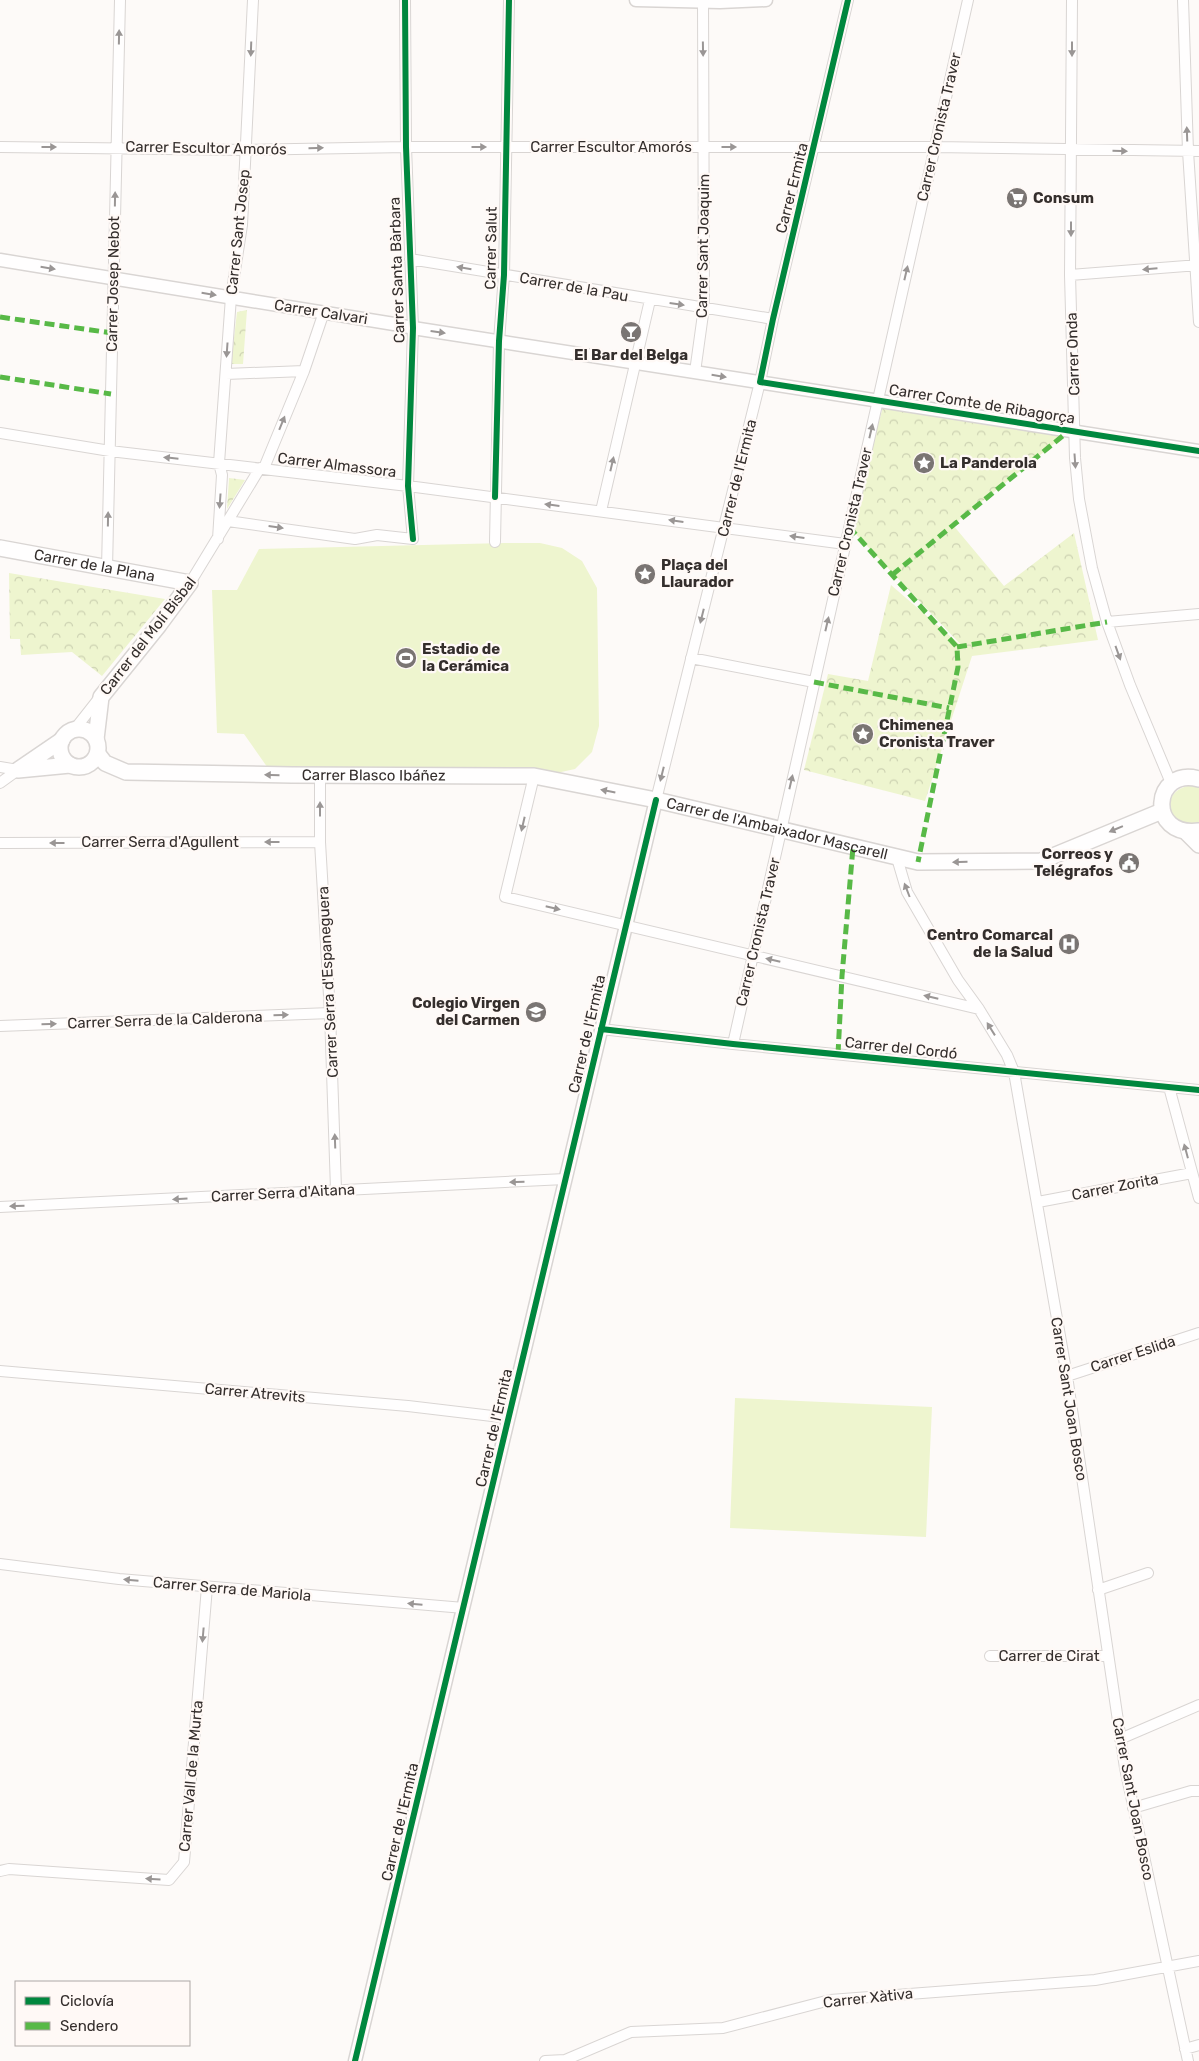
<svg xmlns="http://www.w3.org/2000/svg" width="1199" height="2061" font-family="Rubik,sans-serif">
<style>
.grass{fill:#eef5cf}
.park{fill:url(#park-crowns)}
.lines{fill:none;stroke-linecap:round;stroke-linejoin:round}
.minor-casing{stroke:#d9d5d3;stroke-width:12}
.tertiary-casing{stroke:#d9d5d3;stroke-width:15}
.secondary-casing{stroke:#d9d5d3;stroke-width:18}
.minor{stroke:#fffefe;stroke-width:10}
.tertiary{stroke:#fffefe;stroke-width:12}
.secondary{stroke:#fffefe;stroke-width:15}
.quiet{stroke:#58b947;stroke-width:5;stroke-dasharray:10 5;stroke-linecap:butt}
.cycleway-casing{stroke:#fff9f6;stroke-width:9}
.cycleway{stroke:#00873e;stroke-width:6}
.oneway{fill:#9a9695}
.labels{text-anchor:middle;stroke-width:4.5;stroke-linejoin:round;paint-order:stroke}
.street-label{font-size:15px;fill:#342e2c;stroke:#fff9f6}
.poi-label{font-size:15px;font-weight:bold;fill:#342e2c;stroke:#fff9f6;text-anchor:start}
</style>
<defs>
<pattern id="park-crowns" width="20" height="18" patternUnits="userSpaceOnUse" patternTransform="scale(1.25)"><rect width="20" height="18" fill="#eef5cf"/><path d="M2 6a3 3 0 1 1 6 0M12 15a3 3 0 1 1 6 0" fill="none" stroke="#cdd2b2"/></pattern>
</defs>
<rect width="100%" height="100%" fill="#fdfaf8"/>
<path class="grass" d="M505,543H540L562,548L582,561L597,588L599,726L592,752L575,769L552,774L270,771L244,734L217,733L212,590H237L259,549Z
M1193,785L1199,788V822C1174,837 1152,790 1193,785Z
M735,1398L932,1407L926,1537L730,1528Z"/>
<path class="park" d="M247,310L243,364H231L237,312Z
M883,407L1065,435L953,525L1004,586L1074,533L1098,640L972,656L925,801L804,770L828,674L868,681L891,585L965,649L849,527Z
M229,478L245,480L227,509Z
M9,573L165,599L102,676L72,652L21,655L20,639H10Z"/>
<g class="lines">
<g class="minor-casing">
<path id="minor" d="M1072,0L1070,275L1075,458L1079,499L1092,568L1107,622L1130,685L1171,783
M1183,0L1188,151L1199,322
M0,147L247,150L406,147H935L1199,151
M410,259L773,319
M1070,275L1199,265
M695,372L704,307L703,0
M226,374L304,371
M0,433L110,451L408,486L845,544
M264,468L304,371L324,312
M601,511L650,300
M228,521L355,539L377,535L413,539L408,486L413,328L406,147L405,0
M218,539L222,475L219,463L231,297L242,225L253,0
M495,542L499,341L504,275L509,0
M107,568L120,0
M190,583L260,468
M1107,622L1199,614
M691,658L814,682
M74,730L100,697
M0,767L18,770
M320,775V842L330,1013L336,1189
M534,776L505,897L979,1009
M0,783L18,770
M656,800L760,382L773,319L848,0
M0,843L320,842
M897,858L907,892L958,980L979,1009L1007,1055L1014,1072L1067,1376L1125,1768L1188,2061
M0,1026L330,1013
M601,1029L733,1044L1199,1090
M733,1044L968,0
M1169,1087L1199,1198
M1038,1202L1192,1173
M0,1207L565,1179
M0,1371L408,1406L509,1418
M1067,1376L1199,1333
M0,1564L119,1579L464,1608
M1098,1590L1148,1573
M990,1656H1108
M1120,1739L1199,1705
M1133,1808L1191,1791H1199
M0,1871L9,1869L169,1880L184,1862L207,1587
M1185,2049L1199,2045
M545,2061L565,2060L631,2032L723,2028L830,2000L1095,1980L1199,1961"/>
</g>
<g class="tertiary-casing">
<path id="tertiary" d="M636,0L720,2L766,0
M0,260L394,324L413,328L1199,451
M355,2061L656,800"/>
</g>
<g class="secondary-casing">
<g id="secondary">
<path id="s1" d="M0,548L190,583L159,625L101,697L96,739"/>
<circle cx="79" cy="748" r="19"/>
<path d="M62,740L18,770L70,765"/>
<path id="s2" d="M98,754L105,763L126,772L292,775L534,776L656,800L918,862L1041,861L1162,811"/>
<path d="M1199,779C1153,766 1146,838 1199,831"/>
<path d="M1186,832L1199,845"/>
</g>
</g>
<use href="#minor" class="minor"/>
<use href="#tertiary" class="tertiary"/>
<use href="#secondary" class="secondary"/>
<path class="quiet" d="M0,317L112,333
M0,377L111,394
M849,527L957,647L958,667L918,862
M892,575L1070,430
M957,647L1107,622
M814,682L949,708
M838,1054L842,976L853,847"/>
<g class="cycleway-casing">
<path id="cycleway" d="M405,0L406,147L413,328L408,486L413,539
M848,0L773,319L760,382L1199,451
M495,497L499,341L504,275L509,0
M601,1029L733,1044L1199,1090
M355,2061L656,800"/>
</g>
<use href="#cycleway" class="cycleway"/>
</g>
<defs><path id="oneway-solid" d="M-6-.8H1V-3.2L6.5 0L1 3.2V.8H-6Z" transform="scale(1.25)"/></defs>
<g class="oneway">
<use href="#oneway-solid" transform="translate(119 37) rotate(-89)"/>
<use href="#oneway-solid" transform="translate(251 49) rotate(92)"/>
<use href="#oneway-solid" transform="translate(703 49) rotate(89)"/>
<use href="#oneway-solid" transform="translate(1072 49) rotate(90)"/>
<use href="#oneway-solid" transform="translate(1187 134) rotate(-92)"/>
<use href="#oneway-solid" transform="translate(49 147)"/>
<use href="#oneway-solid" transform="translate(479 147)"/>
<use href="#oneway-solid" transform="translate(729 147)"/>
<use href="#oneway-solid" transform="translate(316 148) rotate(-1)"/>
<use href="#oneway-solid" transform="translate(1120 151) rotate(1)"/>
<use href="#oneway-solid" transform="translate(115 199) rotate(-89)"/>
<use href="#oneway-solid" transform="translate(1071 229) rotate(90)"/>
<use href="#oneway-solid" transform="translate(48 268) rotate(9)"/>
<use href="#oneway-solid" transform="translate(464 268) rotate(-171)"/>
<use href="#oneway-solid" transform="translate(1150 269) rotate(175)"/>
<use href="#oneway-solid" transform="translate(906 273) rotate(-77)"/>
<use href="#oneway-solid" transform="translate(209 294) rotate(9)"/>
<use href="#oneway-solid" transform="translate(677 304) rotate(8)"/>
<use href="#oneway-solid" transform="translate(438 332) rotate(8)"/>
<use href="#oneway-solid" transform="translate(227 350) rotate(94)"/>
<use href="#oneway-solid" transform="translate(719 376) rotate(9)"/>
<use href="#oneway-solid" transform="translate(282 423) rotate(-68)"/>
<use href="#oneway-solid" transform="translate(871 431) rotate(-77)"/>
<use href="#oneway-solid" transform="translate(171 458) rotate(-174)"/>
<use href="#oneway-solid" transform="translate(1075 461) rotate(86)"/>
<use href="#oneway-solid" transform="translate(612 464) rotate(-77)"/>
<use href="#oneway-solid" transform="translate(220 501) rotate(94)"/>
<use href="#oneway-solid" transform="translate(552 505) rotate(-173)"/>
<use href="#oneway-solid" transform="translate(108 519) rotate(-89)"/>
<use href="#oneway-solid" transform="translate(676 521) rotate(-172)"/>
<use href="#oneway-solid" transform="translate(276 527) rotate(8)"/>
<use href="#oneway-solid" transform="translate(797 537) rotate(-172)"/>
<use href="#oneway-solid" transform="translate(702 616) rotate(104)"/>
<use href="#oneway-solid" transform="translate(827 624) rotate(-77)"/>
<use href="#oneway-solid" transform="translate(1118 653) rotate(70)"/>
<use href="#oneway-solid" transform="translate(662 774) rotate(104)"/>
<use href="#oneway-solid" transform="translate(272 775) rotate(-179)"/>
<use href="#oneway-solid" transform="translate(791 782) rotate(-77)"/>
<use href="#oneway-solid" transform="translate(608 791) rotate(-169)"/>
<use href="#oneway-solid" transform="translate(320 809) rotate(-90)"/>
<use href="#oneway-solid" transform="translate(523 824) rotate(103)"/>
<use href="#oneway-solid" transform="translate(1116 829) rotate(157)"/>
<use href="#oneway-solid" transform="translate(272 842) rotate(180)"/>
<use href="#oneway-solid" transform="translate(57 843) rotate(180)"/>
<use href="#oneway-solid" transform="translate(960 862) rotate(179)"/>
<use href="#oneway-solid" transform="translate(907 890) rotate(-111)"/>
<use href="#oneway-solid" transform="translate(553 908) rotate(13)"/>
<use href="#oneway-solid" transform="translate(773 960) rotate(-167)"/>
<use href="#oneway-solid" transform="translate(931 997) rotate(-167)"/>
<use href="#oneway-solid" transform="translate(281 1015) rotate(-2)"/>
<use href="#oneway-solid" transform="translate(49 1024) rotate(-2)"/>
<use href="#oneway-solid" transform="translate(991 1029) rotate(-122)"/>
<use href="#oneway-solid" transform="translate(335 1141) rotate(-92)"/>
<use href="#oneway-solid" transform="translate(1186 1151) rotate(-105)"/>
<use href="#oneway-solid" transform="translate(517 1182) rotate(178)"/>
<use href="#oneway-solid" transform="translate(180 1199) rotate(177)"/>
<use href="#oneway-solid" transform="translate(17 1206) rotate(178)"/>
<use href="#oneway-solid" transform="translate(131 1580) rotate(-175)"/>
<use href="#oneway-solid" transform="translate(415 1604) rotate(-175)"/>
<use href="#oneway-solid" transform="translate(203 1635) rotate(95)"/>
<use href="#oneway-solid" transform="translate(153 1879) rotate(-176)"/>
</g>
<defs>
<g id="supermarket-disc" transform="scale(1.125)"><circle r="9.5" fill="#7a7573" stroke="#fff9f6"/><path d="M-6-5.5h2.5l.6 2H6L4.5 2H-2.5L-4.4-4H-6ZM-1.5 3.2a1.3 1.3 0 1 0 .1 0ZM3 3.2a1.3 1.3 0 1 0 .1 0Z" fill="#fff"/></g>
<g id="bar-disc" transform="scale(1.125)"><circle r="9.5" fill="#7a7573" stroke="#fff9f6"/><path d="M-6-5H6L.8 .8V4.5H3.5V6h-7V4.5H-.8V.8Z" fill="#fff"/></g>
<g id="sight-disc" transform="scale(1.125)"><circle r="9.5" fill="#7a7573" stroke="#fff9f6"/><path d="M0-6L1.8-2.2L6-1.7L2.9 1.2L3.7 5.4L0 3.3L-3.7 5.4L-2.9 1.2L-6-1.7L-1.8-2.2Z" fill="#fff"/></g>
<g id="stadium-disc" transform="scale(1.125)"><circle r="9.5" fill="#7a7573" stroke="#fff9f6"/><path d="M0-5a6.5 5 0 1 0 0 10a6.5 5 0 1 0 0-10ZM-3.5-1.8h7v3.6h-7Z" fill="#fff"/></g>
<g id="civic-disc" transform="scale(1.125)"><circle r="9.5" fill="#7a7573" stroke="#fff9f6"/><path d="M-.6-6.5H3V-4.5H.6V-3L4-1V1h2V6H-6V1h2V-1L-.6-3ZM-1.2 2.5V6h2.4V2.5Z" fill="#fff"/></g>
<g id="hospital-disc" transform="scale(1.125)"><circle r="9.5" fill="#7a7573" stroke="#fff9f6"/><path d="M-5-5h3v3.5h4V-5h3V5h-3V1.5h-4V5h-3Z" fill="#fff"/></g>
<g id="school-disc" transform="scale(1.125)"><circle r="9.5" fill="#7a7573" stroke="#fff9f6"/><path d="M0-5L7-2L0 1L-7-2ZM-4 1L0 2.5L4 1V4Q0 6-4 4Z" fill="#fff"/></g>
</defs>
<g fill-rule="evenodd">
<use href="#supermarket-disc" x="1017" y="198"/>
<use href="#bar-disc" x="631" y="332"/>
<use href="#sight-disc" x="924" y="463"/>
<use href="#sight-disc" x="645" y="574"/>
<use href="#stadium-disc" x="406" y="658"/>
<use href="#sight-disc" x="863" y="734"/>
<use href="#civic-disc" x="1129" y="863"/>
<use href="#hospital-disc" x="1069" y="944"/>
<use href="#school-disc" x="536" y="1012"/>
</g>
<g class="labels">
<g class="street-label">
<text transform="translate(939 127) rotate(-77)" y="5">Carrer Cronista Traver</text>
<text x="611" y="152">Carrer Escultor Amorós</text>
<text transform="translate(206 148) rotate(1)" y="5">Carrer Escultor Amorós</text>
<text transform="translate(792 188) rotate(-76)" y="5">Carrer Ermita</text>
<text transform="translate(238 232) rotate(-84)" y="5">Carrer Sant Josep</text>
<text transform="translate(703 246) rotate(-89)" y="5">Carrer Sant Joaquim</text>
<text transform="translate(491 248) rotate(-89)" y="5">Carrer Salut</text>
<text transform="translate(397 270) rotate(-92)" y="5">Carrer Santa Bàrbara</text>
<text transform="translate(113 284) rotate(-89)" y="5">Carrer Josep Nebot</text>
<text transform="translate(574 287) rotate(10)" y="5">Carrer de la Pau</text>
<text transform="translate(321 312) rotate(9)" y="5">Carrer Calvari</text>
<text transform="translate(1073 354) rotate(-92)" y="5">Carrer Onda</text>
<text transform="translate(982 404) rotate(9)" y="5">Carrer Comte de Ribagorça</text>
<text transform="translate(337 465) rotate(7)" y="5">Carrer Almassora</text>
<text transform="translate(737 478) rotate(-76)" y="5">Carrer de l'Ermita</text>
<text transform="translate(850 522) rotate(-77)" y="5">Carrer Cronista Traver</text>
<text dy="5" stroke="none"><textPath href="#s1" startOffset="96">Carrer de la Plana</textPath></text>
<text transform="translate(148 636) rotate(-52)" y="5">Carrer del Molí Bisbal</text>
<text dy="5" stroke="none"><textPath href="#s2" startOffset="282">Carrer Blasco Ibáñez</textPath></text>
<text dy="5" stroke="none"><textPath href="#s2" startOffset="691">Carrer de l'Ambaixador Mascarell</textPath></text>
<text x="160" y="847">Carrer Serra d'Agullent</text>
<text transform="translate(758 932) rotate(-77)" y="5">Carrer Cronista Traver</text>
<text transform="translate(328 982) rotate(-93)" y="5">Carrer Serra d'Espaneguera</text>
<text transform="translate(165 1020) rotate(-2)" y="5">Carrer Serra de la Calderona</text>
<text transform="translate(587 1034) rotate(-77)" y="5">Carrer de l'Ermita</text>
<text transform="translate(901 1048) rotate(6)" y="5">Carrer del Cordó</text>
<text transform="translate(1115 1187) rotate(-11)" y="5">Carrer Zorita</text>
<text transform="translate(283 1193) rotate(-3)" y="5">Carrer Serra d'Aitana</text>
<text transform="translate(1133 1354) rotate(-18)" y="5">Carrer Eslida</text>
<text transform="translate(255 1393) rotate(5)" y="5">Carrer Atrevits</text>
<text transform="translate(1069 1399) rotate(81)" y="5">Carrer Sant Joan Bosco</text>
<text transform="translate(494 1428) rotate(-77)" y="5">Carrer de l'Ermita</text>
<text transform="translate(232 1589) rotate(5)" y="5">Carrer Serra de Mariola</text>
<text x="1049" y="1661">Carrer de Cirat</text>
<text transform="translate(191 1776) rotate(-85)" y="5">Carrer Vall de la Murta</text>
<text transform="translate(1133 1799) rotate(79)" y="5">Carrer Sant Joan Bosco</text>
<text transform="translate(400 1822) rotate(-77)" y="5">Carrer de l'Ermita</text>
<text transform="translate(868 1998) rotate(-6)" y="5">Carrer Xàtiva</text>
</g>
<g class="poi-label">
<text x="1033" y="203">Consum</text>
<text x="631" y="360" text-anchor="middle">El Bar del Belga</text>
<text x="940" y="468">La Panderola</text>
<text x="661" y="570">Plaça del<tspan x="661" dy="17">Llaurador</tspan></text>
<text x="422" y="654">Estadio de<tspan x="422" dy="17">la Cerámica</tspan></text>
<text x="879" y="730">Chimenea<tspan x="879" dy="17">Cronista Traver</tspan></text>
<text x="1113" y="859" text-anchor="end">Correos y<tspan x="1113" dy="17">Telégrafos</tspan></text>
<text x="1053" y="940" text-anchor="end">Centro Comarcal<tspan x="1053" dy="17">de la Salud</tspan></text>
<text x="520" y="1008" text-anchor="end">Colegio Virgen<tspan x="520" dy="17">del Carmen</tspan></text>
</g>
</g>
<rect x="15" y="1981" width="175" height="65" fill="#fff9f6" stroke="#aea8a5"/>
<rect x="25" y="1997" width="25" height="8" fill="#00873e" stroke="#aea8a5"/>
<text x="60" y="2006" font-size="15" fill="#342e2c">Ciclovía</text>
<rect x="25" y="2022" width="25" height="8" fill="#58b947" stroke="#aea8a5"/>
<text x="60" y="2031" font-size="15" fill="#342e2c">Sendero</text>
</svg>
